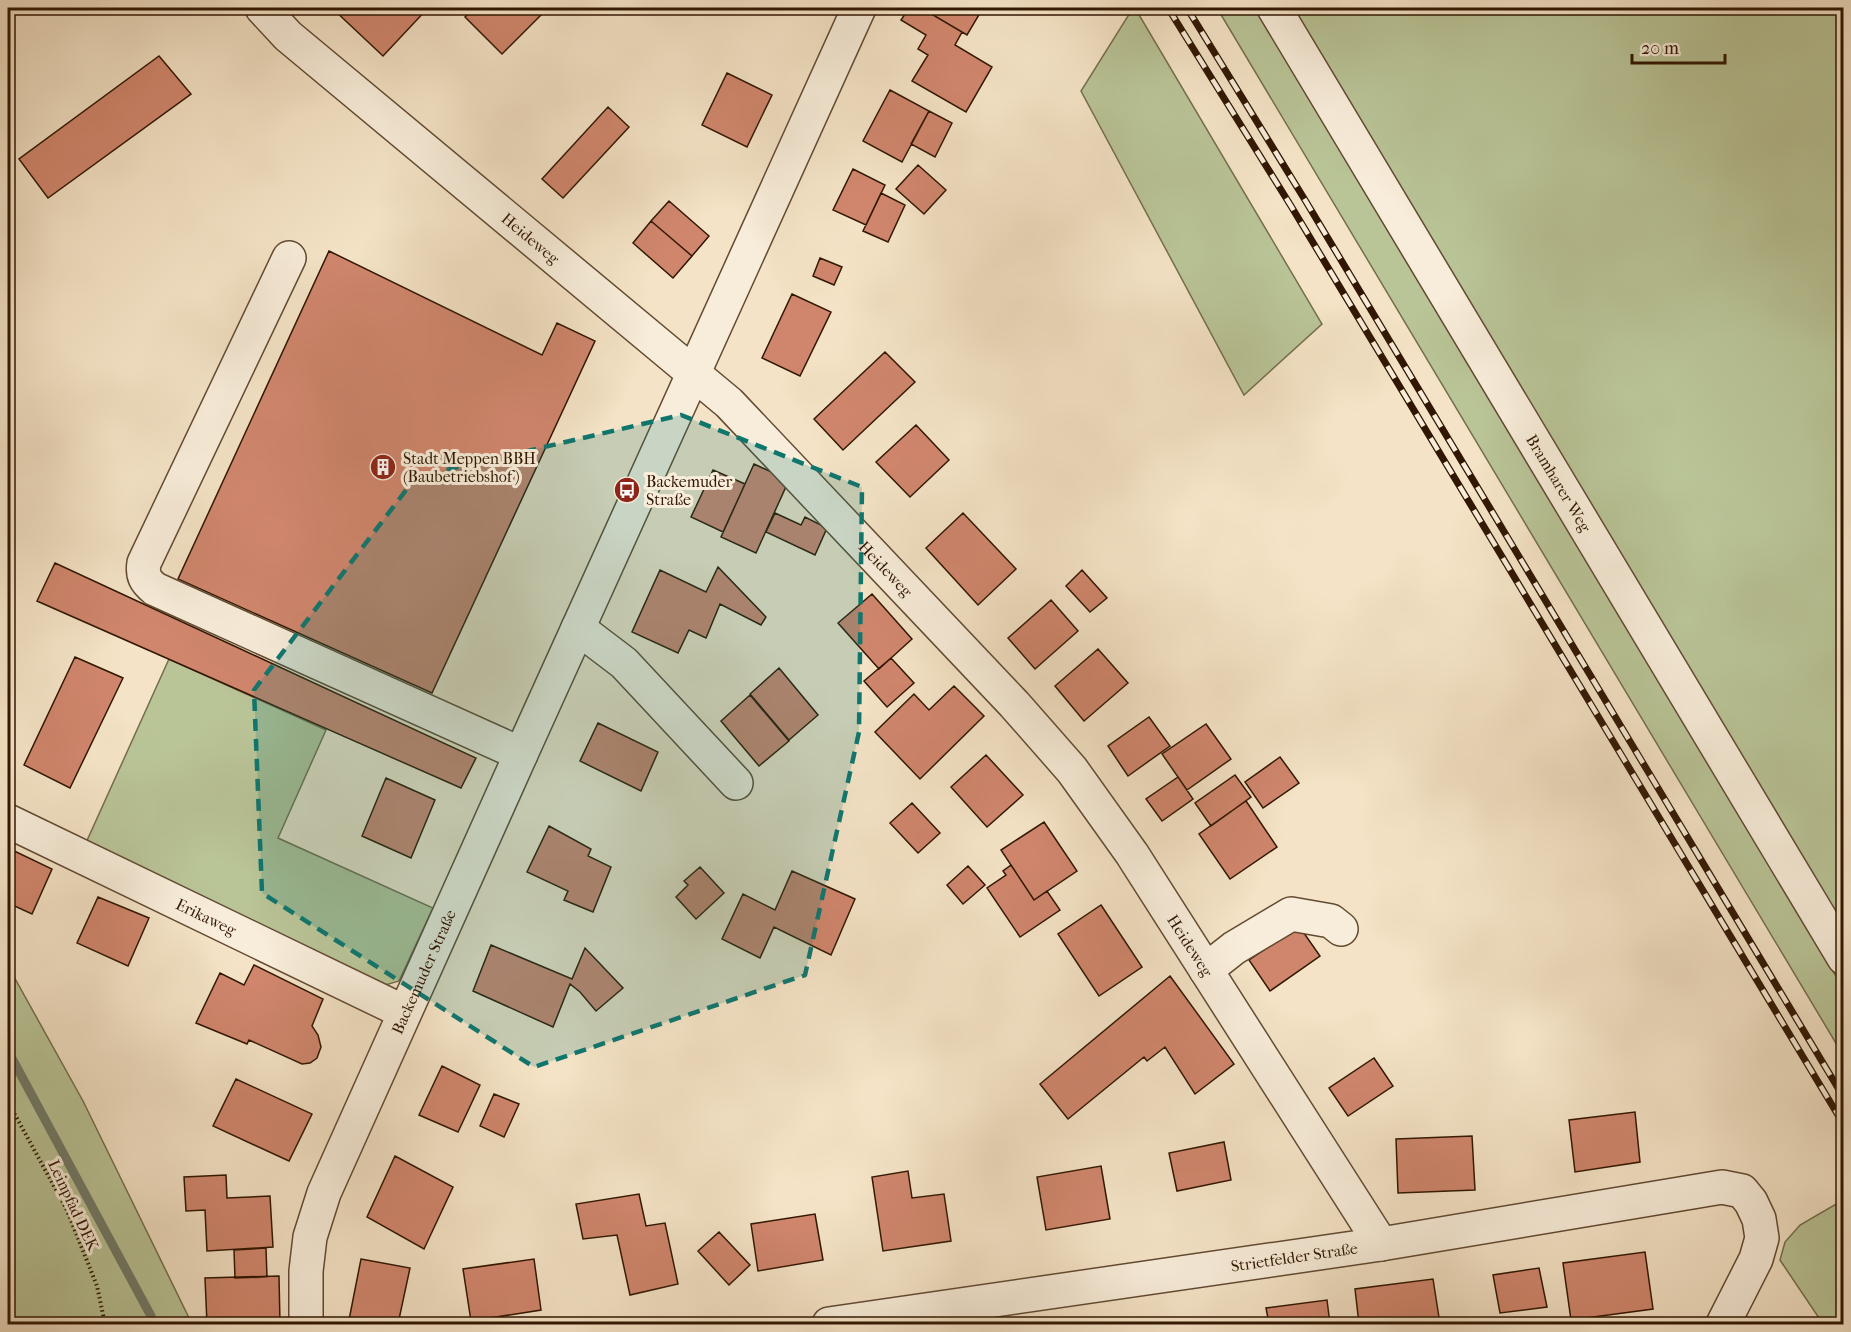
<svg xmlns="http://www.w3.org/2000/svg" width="1851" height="1332" font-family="'IM FELL French Canon',serif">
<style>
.green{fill:#b9c497;stroke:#756e4c;stroke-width:1.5}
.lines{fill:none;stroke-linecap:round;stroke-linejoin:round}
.stream{stroke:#717c6a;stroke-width:9}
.building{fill:#d0866d;stroke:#311702;stroke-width:1.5}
.minor-casing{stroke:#624a33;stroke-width:36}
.path{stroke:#311702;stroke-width:4;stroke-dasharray:1.5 3;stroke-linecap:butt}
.minor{stroke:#f8edda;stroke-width:33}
.rail-casing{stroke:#311702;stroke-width:7}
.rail{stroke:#f8edda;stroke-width:4.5;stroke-dasharray:14;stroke-linecap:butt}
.marked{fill:#0f766e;fill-opacity:0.2;stroke:#0f766e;stroke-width:4.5;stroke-dasharray:12 8;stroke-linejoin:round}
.labels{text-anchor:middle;stroke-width:6;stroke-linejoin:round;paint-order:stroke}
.street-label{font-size:16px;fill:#311702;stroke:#f8edda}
.poi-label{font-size:16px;fill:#311702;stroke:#f8edda;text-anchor:start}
</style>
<rect width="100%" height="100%" fill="#f4e3c6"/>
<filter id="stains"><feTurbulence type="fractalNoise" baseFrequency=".00333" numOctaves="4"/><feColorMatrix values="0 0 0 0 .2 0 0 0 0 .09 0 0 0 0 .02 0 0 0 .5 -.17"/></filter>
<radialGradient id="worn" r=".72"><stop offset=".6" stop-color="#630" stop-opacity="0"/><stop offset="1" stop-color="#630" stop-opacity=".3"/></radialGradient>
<path class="green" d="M1133,8H1135L1322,324L1244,395L1081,91Z
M1217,8H1256L1843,988V1055Z
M1289,8H1843V932Z
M169,659L326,730L278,838L433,908L399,981L382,986L85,845Z
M8,966L83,1101L192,1324H8V1315L15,1304L8,1288Z
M1843,1200V1324H1823L1780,1260L1785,1242L1800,1225Z"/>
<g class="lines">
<path class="stream" d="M8,1051L151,1316"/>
</g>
<path class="building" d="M332,8H428L383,56Z
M474,8H548L502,54L465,17Z
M909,8H937L933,15L962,32L955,45L992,67L966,112L912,81L928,55L918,49L926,35L901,20Z
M937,8H983L967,35L933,15Z
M159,56L191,94L48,198L19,159Z
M727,73L772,95L747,147L702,125Z
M890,90L929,111L902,162L863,141Z
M608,107L629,127L563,198L542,179Z
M929,111L952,123L935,157L911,144Z
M918,165L946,190L924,214L896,189Z
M853,169L885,185L866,225L833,210Z
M881,193L905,205L888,242L863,231Z
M669,201L709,236L692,256L651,221Z
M651,221L692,256L673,278L633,243Z
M329,251L542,355L557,323L595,341L432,693L178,579Z
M820,258L842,267L834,285L813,276Z
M792,294L831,312L800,376L762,358Z
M885,352L915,382L843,450L814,419Z
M916,425L949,460L910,497L876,462Z
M754,464L789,480L756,553L721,537Z
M713,470L745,484L723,532L691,517Z
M775,513L801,525L805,517L827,528L815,555L766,532Z
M963,513L1016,569L978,605L926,548Z
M55,563L476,758L461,788L37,601Z
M718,567L766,617L761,625L720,604L706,638L689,630L678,653L632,632L660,570L706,592Z
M1082,570L1107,598L1090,612L1066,586Z
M872,594L912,639L879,669L838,623Z
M1051,600L1078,631L1035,669L1008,638Z
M1098,649L1128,683L1084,721L1055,686Z
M75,657L123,678L70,788L24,765Z
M891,658L914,683L887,707L864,681Z
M779,668L818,715L789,740L750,694Z
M954,686L984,716L920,779L875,732L914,694L929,710Z
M750,695L789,741L759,766L721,721Z
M1149,717L1170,746L1128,776L1108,746Z
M598,723L658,752L641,791L580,761Z
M1206,724L1231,759L1187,790L1162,754Z
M986,755L1023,795L987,827L951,787Z
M1280,757L1299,783L1263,808L1245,782Z
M1235,775L1251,797L1211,826L1195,803Z
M1178,777L1193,799L1162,821L1146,799Z
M386,778L435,800L411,858L362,836Z
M1246,801L1277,847L1230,879L1199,834Z
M912,803L940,833L918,853L890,823Z
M1044,822L1077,871L1034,900L1001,850Z
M549,826L591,849L588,856L611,867L593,912L564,900L568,891L527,872Z
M8,848L52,869L32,914L8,903Z
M1011,865L1034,900L1047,891L1060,910L1020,937L987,888L1006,875L1003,871Z
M968,866L985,885L963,904L947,885Z
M700,867L724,893L696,919L676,897L688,885L684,881Z
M792,871L855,899L831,955L774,927L760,958L722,939L743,894L775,910Z
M98,897L149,918L128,966L77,943Z
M1101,905L1142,967L1099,996L1058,934Z
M1299,926L1320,956L1270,991L1249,960Z
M491,945L572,979L585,948L623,988L596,1011L580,992L570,984L553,1027L473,991Z
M254,965L323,999L312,1026L318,1035L321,1047L317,1058L310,1063L302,1064L249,1040L247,1044L196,1023L220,973L244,985Z
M1170,976L1234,1064L1195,1094L1165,1047L1147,1061L1144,1057L1068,1119L1040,1084Z
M1374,1058L1393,1086L1348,1116L1329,1088Z
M442,1066L480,1085L458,1132L419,1115Z
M236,1079L312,1114L289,1161L213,1126Z
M494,1094L519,1104L504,1137L480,1126Z
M1635,1112L1640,1162L1575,1172L1569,1120Z
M1472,1136L1475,1190L1398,1193L1396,1139Z
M1224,1142L1231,1180L1177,1191L1169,1153Z
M395,1156L453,1187L424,1249L367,1217Z
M1101,1166L1110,1219L1046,1230L1037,1177Z
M908,1171L912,1198L944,1194L951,1241L883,1251L872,1177Z
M226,1175L227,1198L270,1196L273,1247L207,1251L205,1210L186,1211L184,1177Z
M639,1194L646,1226L665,1223L678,1284L630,1295L617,1235L583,1239L576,1204Z
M815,1214L823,1260L758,1271L751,1224Z
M719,1232L750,1265L729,1285L698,1251Z
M266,1248L267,1277L235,1278L234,1250Z
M1645,1252L1653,1309L1571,1320L1563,1263Z
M361,1259L410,1268L398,1324H373L349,1320Z
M534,1259L541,1310L471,1321L463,1269Z
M1539,1268L1547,1307L1500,1313L1493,1275Z
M279,1276L280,1324H207L205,1278Z
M1433,1279L1440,1324H1359L1355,1289Z
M1327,1300L1330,1324H1269L1266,1308Z
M1201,1318L1202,1324H1163Z"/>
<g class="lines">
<g class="minor-casing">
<g id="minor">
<path id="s1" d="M262,8L288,36L729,403L1014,704L1072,770L1132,854L1381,1244"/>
<path id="s2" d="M1274,8L1844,958"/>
<path d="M289,258L144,563C142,575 145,581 155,589L521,754"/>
<path d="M578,628L624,663L736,783"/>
<path id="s3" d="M8,821L404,1012"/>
<path d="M1206,970L1234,948L1291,914L1331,921L1341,929"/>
<path id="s4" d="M306,1324V1271L310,1237L324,1193L521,754L859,8"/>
<path id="s5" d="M829,1324L1381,1244L1722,1187L1742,1191L1751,1202L1759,1219L1762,1238L1756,1259L1723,1324"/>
</g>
</g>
<path class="path" d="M8,1102L66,1208L97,1286L105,1324"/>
<use href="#minor" class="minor"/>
<g class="rail-casing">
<path id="rail" d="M1168,8L1291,206L1844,1125
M1187,8L1305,200L1844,1098"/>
</g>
<use href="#rail" class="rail"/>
</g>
<path class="marked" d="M681,415L862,487L859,732L805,975L534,1067L262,893L254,690L416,477Z"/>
<defs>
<g id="building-disc" transform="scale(1.35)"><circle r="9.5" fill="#8f2418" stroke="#f8edda"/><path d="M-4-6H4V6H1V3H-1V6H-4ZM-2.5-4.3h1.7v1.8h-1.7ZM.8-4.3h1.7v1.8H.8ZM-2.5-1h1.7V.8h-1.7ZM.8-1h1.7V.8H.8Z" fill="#fff"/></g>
<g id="bus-disc" transform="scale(1.35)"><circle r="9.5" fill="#8f2418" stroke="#f8edda"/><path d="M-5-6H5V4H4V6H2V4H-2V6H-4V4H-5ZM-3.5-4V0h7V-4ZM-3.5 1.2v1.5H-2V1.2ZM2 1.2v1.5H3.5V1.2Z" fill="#fff"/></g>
</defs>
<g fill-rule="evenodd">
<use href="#building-disc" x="383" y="467"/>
<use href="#bus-disc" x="627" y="490"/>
</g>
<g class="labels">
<g class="street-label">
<text dy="6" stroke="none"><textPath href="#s1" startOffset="354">Heideweg</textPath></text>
<text dy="6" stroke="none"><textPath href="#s2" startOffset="554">Bramharer Weg</textPath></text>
<text dy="6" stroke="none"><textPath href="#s1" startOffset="840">Heideweg</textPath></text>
<text dy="6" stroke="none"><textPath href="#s3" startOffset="220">Erikaweg</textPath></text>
<text dy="6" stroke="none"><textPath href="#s1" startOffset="1326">Heideweg</textPath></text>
<text dy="6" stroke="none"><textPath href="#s4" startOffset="376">Backemuder Straße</textPath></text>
<text transform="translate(74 1205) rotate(65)" y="6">Leinpfad DEK</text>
<text dy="6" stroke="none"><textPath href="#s5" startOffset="470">Strietfelder Straße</textPath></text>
</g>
<g class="poi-label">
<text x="403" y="464">Stadt Meppen BBH<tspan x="403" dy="18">(Baubetriebshof)</tspan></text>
<text x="646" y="487">Backemuder<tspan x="646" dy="18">Straße</tspan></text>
</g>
</g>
<rect width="1851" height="1332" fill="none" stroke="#f4e3c6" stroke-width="30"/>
<rect x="9" y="9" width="1833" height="1314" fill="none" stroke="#311702" stroke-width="3"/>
<rect x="15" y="15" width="1821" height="1302" fill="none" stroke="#311702" stroke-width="1.5"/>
<path d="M1632 54v9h93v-9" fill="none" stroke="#311702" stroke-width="3"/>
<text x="1641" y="54" font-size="18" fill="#311702" stroke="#f8edda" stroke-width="4.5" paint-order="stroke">20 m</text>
<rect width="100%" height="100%" filter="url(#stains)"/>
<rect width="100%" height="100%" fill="url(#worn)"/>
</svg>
